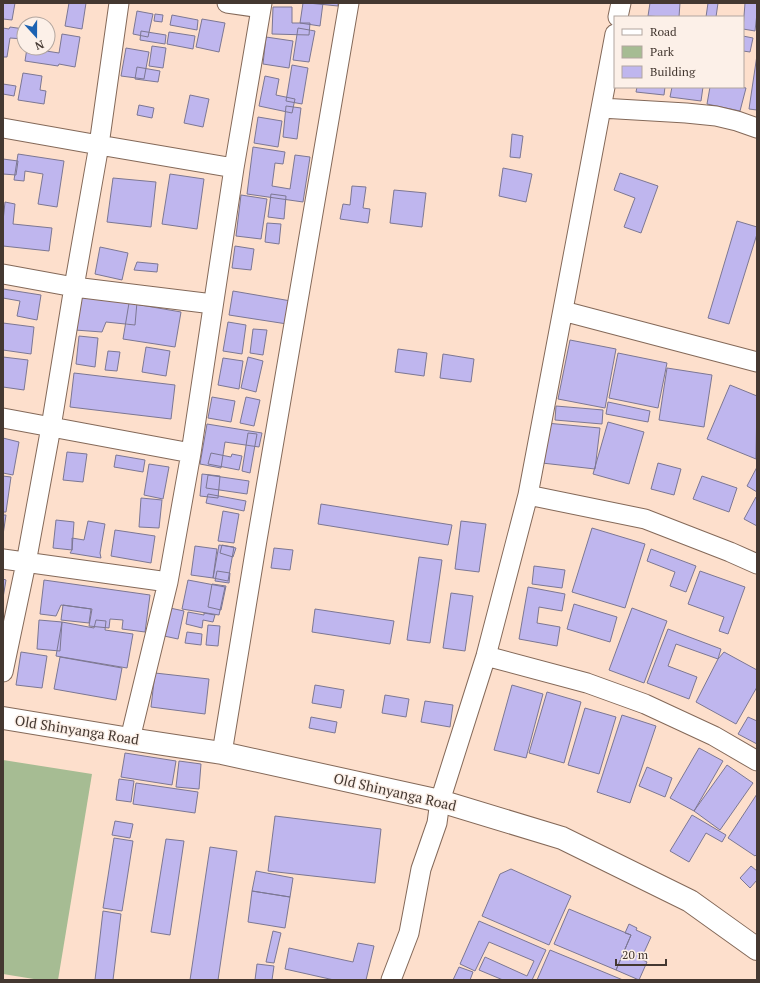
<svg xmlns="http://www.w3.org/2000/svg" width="760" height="983" font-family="'PT Serif',serif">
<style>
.green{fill:#a6bc93}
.building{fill:#bfb6ee;stroke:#7c7793}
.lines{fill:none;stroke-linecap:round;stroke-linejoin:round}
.minor-casing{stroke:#846959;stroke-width:21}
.secondary-casing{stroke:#846959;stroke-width:24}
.minor{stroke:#fff;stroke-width:19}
.secondary{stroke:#fff;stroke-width:22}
.labels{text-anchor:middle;stroke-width:3;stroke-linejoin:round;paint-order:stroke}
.street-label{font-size:14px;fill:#443831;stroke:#fcf0e8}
</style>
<rect width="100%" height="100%" fill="#fddfcc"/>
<path class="green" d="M3,760L92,774L58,980H40L3,974Z"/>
<path class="building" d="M3,3H15L12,20L3,19Z
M69,3H86L82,29L65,26Z
M303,3H323L320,26L300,23Z
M308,3H338V6Z
M650,3H680L679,17H663L648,16Z
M708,3H718L716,17H706Z
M745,3H757V13L755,31L743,29Z
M273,7H292V23H310L309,35L272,34Z
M137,11L153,14L148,37L133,34Z
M155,14L163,15L162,22L154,21Z
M172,15L198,20L197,30L170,25Z
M202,19L225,23L219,52L196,47Z
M10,27L24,29V39L10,38L7,57H3V28L9,29Z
M298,28L315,31L309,62L293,60Z
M141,31L166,35L165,44L140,40Z
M169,32L195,36L193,49L167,44Z
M62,34L80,37L75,67L59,64L58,66L25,61L27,48L59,53Z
M743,36L753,38L750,52L743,51Z
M266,37L293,41L289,68L263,64Z
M152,46L166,48L163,68L149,66Z
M126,48L149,52L144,79L121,76Z
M757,55V110L749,109Z
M292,65L308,68L302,104L286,101Z
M137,67L160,71L158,82L135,79Z
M23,73L42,76L40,90L46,91L44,104L18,100Z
M265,76L279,79L276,95L295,99L292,113L259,106Z
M3,84L16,86L14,96L3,94Z
M637,87H665L664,95L636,92Z
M672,87H703L701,101L670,97Z
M710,87H740L746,88L740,111L707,104Z
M190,95L209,99L203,127L184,123Z
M139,105L154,108L152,118L137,115Z
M286,106L301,108L297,139L283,137Z
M258,117L282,121L278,147L254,143Z
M512,134L523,136L520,158L510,157Z
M253,147L285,152L283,164L275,163L272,186L290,189L295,155L310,157L303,202L247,194Z
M18,154L64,161L57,207L38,204L43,174L25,171L24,181L14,180Z
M3,159L18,161L16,175L3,174Z
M503,168L532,174L526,202L499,196Z
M620,173L658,186L641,233L624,227L635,198L614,190Z
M170,174L204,179L197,229L162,224Z
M113,178L156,182L151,227L107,222Z
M352,186L366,187L363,208L370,209L368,223L340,219L343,204L350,205Z
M394,190L426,193L422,227L390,223Z
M271,194L286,196L284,219L268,217Z
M241,195L267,199L261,239L236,236Z
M5,202L15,204L13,224L52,228L49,251L3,246V221Z
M737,221L757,227V234L729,324L708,318Z
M267,223L281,224L279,244L265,242Z
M235,246L254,249L251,270L232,268Z
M100,247L128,253L122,280L95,274Z
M137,262L158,264L157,272L134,270Z
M3,289L41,295L37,320L17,316L20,301L3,298Z
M233,291L291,301L287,324L229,315Z
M78,297L137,302L135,325L106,322L102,332L75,330Z
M129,303L181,312L175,347L123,339Z
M228,322L246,325L242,354L223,351Z
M3,323L34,327L31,354L3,350Z
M253,329L267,330L263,355L250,353Z
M79,336L98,338L95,367L76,364Z
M570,340L616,349L605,408L558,399Z
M146,347L170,351L166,376L142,372Z
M398,349L427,353L424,376L395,372Z
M108,351L120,352L117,371L105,370Z
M618,353L667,363L658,408L609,398Z
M443,354L474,359L471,382L440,378Z
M3,357L28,360L24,390L3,387Z
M248,357L263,361L256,392L241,388Z
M223,358L243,361L239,389L218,385Z
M667,368L712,375L704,427L659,420Z
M74,373L175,385L171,419L70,407Z
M730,385L757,396L756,459L707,439Z
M212,397L235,401L231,422L208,418Z
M246,397L260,400L254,426L240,423Z
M608,402L650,411L648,422L606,414Z
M556,406L603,410L602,424L555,420Z
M608,422L644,432L629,484L593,474Z
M546,423L600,428L595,469L542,463Z
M207,424L262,433L259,447L225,442L221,468L200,464Z
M248,433L257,434L250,473L242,471Z
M3,438L19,442L13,475L3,473Z
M67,452L87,454L83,482L63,480Z
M211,453L231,457L232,454L242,456L239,470L208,464Z
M116,455L145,460L143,472L114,467Z
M658,463L681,469L674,495L651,489Z
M149,464L169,467L163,499L144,495Z
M757,467V492L747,486Z
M202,474L220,476L218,498L200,496Z
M208,475L249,481L247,494L206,488Z
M3,476L11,477L6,512H3Z
M702,476L737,488L729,512L693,499Z
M208,494L246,501L244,511L206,503Z
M756,497H757V526L744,519Z
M141,498L162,500L159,528L139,527Z
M321,504L452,525L448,545L318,524Z
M223,511L239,514L234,543L218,541Z
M3,515H6L3,535Z
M56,520L74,522L72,550L53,548Z
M88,521L105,524L100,553L101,558L70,553L72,550V538L84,540Z
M461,521L486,524L479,572L455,569Z
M592,528L645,544L625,608L572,592Z
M115,530L155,536L151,563L111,556Z
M219,545L234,547L228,581L213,578Z
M222,545L236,548L233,557L220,553Z
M195,546L217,549L213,578L191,575Z
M274,548L293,550L290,570L271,568Z
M651,549L696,566L686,592L670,586L675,572L647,561Z
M419,557L442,560L430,643L407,640Z
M534,566L565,570L562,588L532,584Z
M217,571L230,573L229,583L215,581Z
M700,571L745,587L728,634L719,631L724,617L688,604Z
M3,579L6,580L3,598Z
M44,580L150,595L145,632L122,629L123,620L110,619L109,628L89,626L92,609L61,605L56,616L40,614Z
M188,580L225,587L219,615L182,609Z
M212,584L226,586L221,610L208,607Z
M528,587L565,594L562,611L539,607L537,623L560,627L557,646L519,639Z
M451,593L473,596L465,651L443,648Z
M574,604L617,617L610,642L567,629Z
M63,605L91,609L89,623L61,620Z
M170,608L184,611L178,639L164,636Z
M632,608L667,621L644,683L609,670Z
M315,609L394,621L390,644L312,632Z
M188,612L204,615V613L215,615L213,622L203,620L202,628L186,624Z
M39,620L62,622L60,651L37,649Z
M96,620L106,621L105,630L133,634L127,668L56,656L62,622L94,628Z
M208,625L220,626L218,646L206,645Z
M668,629L721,649L718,659L676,644L668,666L697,677L689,699L647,683Z
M187,632L202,634L201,645L185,643Z
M21,652L47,656L42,688L16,685Z
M724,652L757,670V687L736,724L696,702L718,659Z
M60,657L122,668L116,700L54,689Z
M155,673L209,679L205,714L151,707Z
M315,685L344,690L341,708L312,703Z
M512,685L543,694L526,758L494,750Z
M547,692L581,702L564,763L529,753Z
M385,695L409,699L406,717L382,713Z
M425,701L453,705L450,727L421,722Z
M585,708L616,717L599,774L568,765Z
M622,715L656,726L630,803L597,792Z
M311,717L337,722L335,733L309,728Z
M748,717L757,721V744L738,734Z
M699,748L723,761L694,811L670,798Z
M125,753L176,761L172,785L121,777Z
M179,761L201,764L199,789L176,787Z
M727,765L753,783L720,830L694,811Z
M647,767L672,778L665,797L639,786Z
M119,779L134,781L131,802L116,800Z
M136,783L198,792L195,813L133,804Z
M757,794V854L755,856L728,838Z
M692,815L726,835L722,842L706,833L689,862L670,851Z
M275,816L381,829L375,883L268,871Z
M115,821L133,824L130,838L112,835Z
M114,838L133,841L122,911L103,908Z
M166,839L184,841L170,935L151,932Z
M210,847L237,851L218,980H190Z
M751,866L757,871V880L750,888L740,878Z
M511,869L571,896L549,945L482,916L500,874Z
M256,871L293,878L290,897L252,891Z
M252,891L290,897L285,928L248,922Z
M569,909L631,935L616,970L554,944Z
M103,911L121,914L113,980H95Z
M479,921L546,950L532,980H503L479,970L485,957L527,976L534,961L489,942L475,971L460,964Z
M629,924L637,928L636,930L651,937L641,959L647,962L639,980L616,970L631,935L625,933Z
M273,931L281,933L274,963L266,962Z
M358,943L374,946L366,980H334L285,969L289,948L353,962Z
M550,950L623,980H537Z
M257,964L274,966L272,980H255Z
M459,967L473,972L470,980H453Z"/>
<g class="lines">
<g class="minor-casing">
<path id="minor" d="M227,3L261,8
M618,17L621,3
M601,108L686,113L716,116L737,121L757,128
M3,128L99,145L234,168
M3,274L74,287L213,304
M563,311L757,362
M3,418L191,453
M528,495L645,519L730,552L757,564
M3,559L168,582
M486,656L587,683L645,704L714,736L757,761
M3,672L26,563L51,427L74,287L99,145L119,3
M130,739L168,582L191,453L234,168L262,3
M222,753L257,540L349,3
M391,980L409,933L421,869L437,823L440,801L486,656L528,495L615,34"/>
</g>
<g class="secondary-casing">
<path id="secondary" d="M3,718L130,739L222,753L440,801L562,838L690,901L757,949"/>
</g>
<use href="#minor" class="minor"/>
<use href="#secondary" class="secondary"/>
</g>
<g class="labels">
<g class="street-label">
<text transform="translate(77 730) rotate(9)" y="5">Old Shinyanga Road</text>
<text transform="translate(395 792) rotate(13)" y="5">Old Shinyanga Road</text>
</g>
</g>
<rect width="760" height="983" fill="none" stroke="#443831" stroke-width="8"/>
<rect x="614" y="16" width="130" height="72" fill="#fcf0e8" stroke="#b2a69f"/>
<rect x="622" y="29" width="20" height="6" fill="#ffffff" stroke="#b2a69f"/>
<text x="650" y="36" font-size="12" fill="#443831">Road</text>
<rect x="622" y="46" width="20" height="12" fill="#a6bc93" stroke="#b2a69f"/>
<text x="650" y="56" font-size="12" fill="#443831">Park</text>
<rect x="622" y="66" width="20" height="12" fill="#bfb6ee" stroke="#b2a69f"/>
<text x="650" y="76" font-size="12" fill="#443831">Building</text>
<g transform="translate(36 36) rotate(159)"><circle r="19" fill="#fcf0e8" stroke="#b2a69f"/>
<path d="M0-3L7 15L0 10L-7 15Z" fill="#1c62b2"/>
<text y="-6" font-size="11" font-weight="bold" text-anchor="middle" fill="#443831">N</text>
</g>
<path d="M616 959v6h50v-6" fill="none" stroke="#443831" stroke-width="2"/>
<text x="622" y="959" font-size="12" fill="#443831" stroke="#fcf0e8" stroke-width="3" paint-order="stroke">20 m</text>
</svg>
